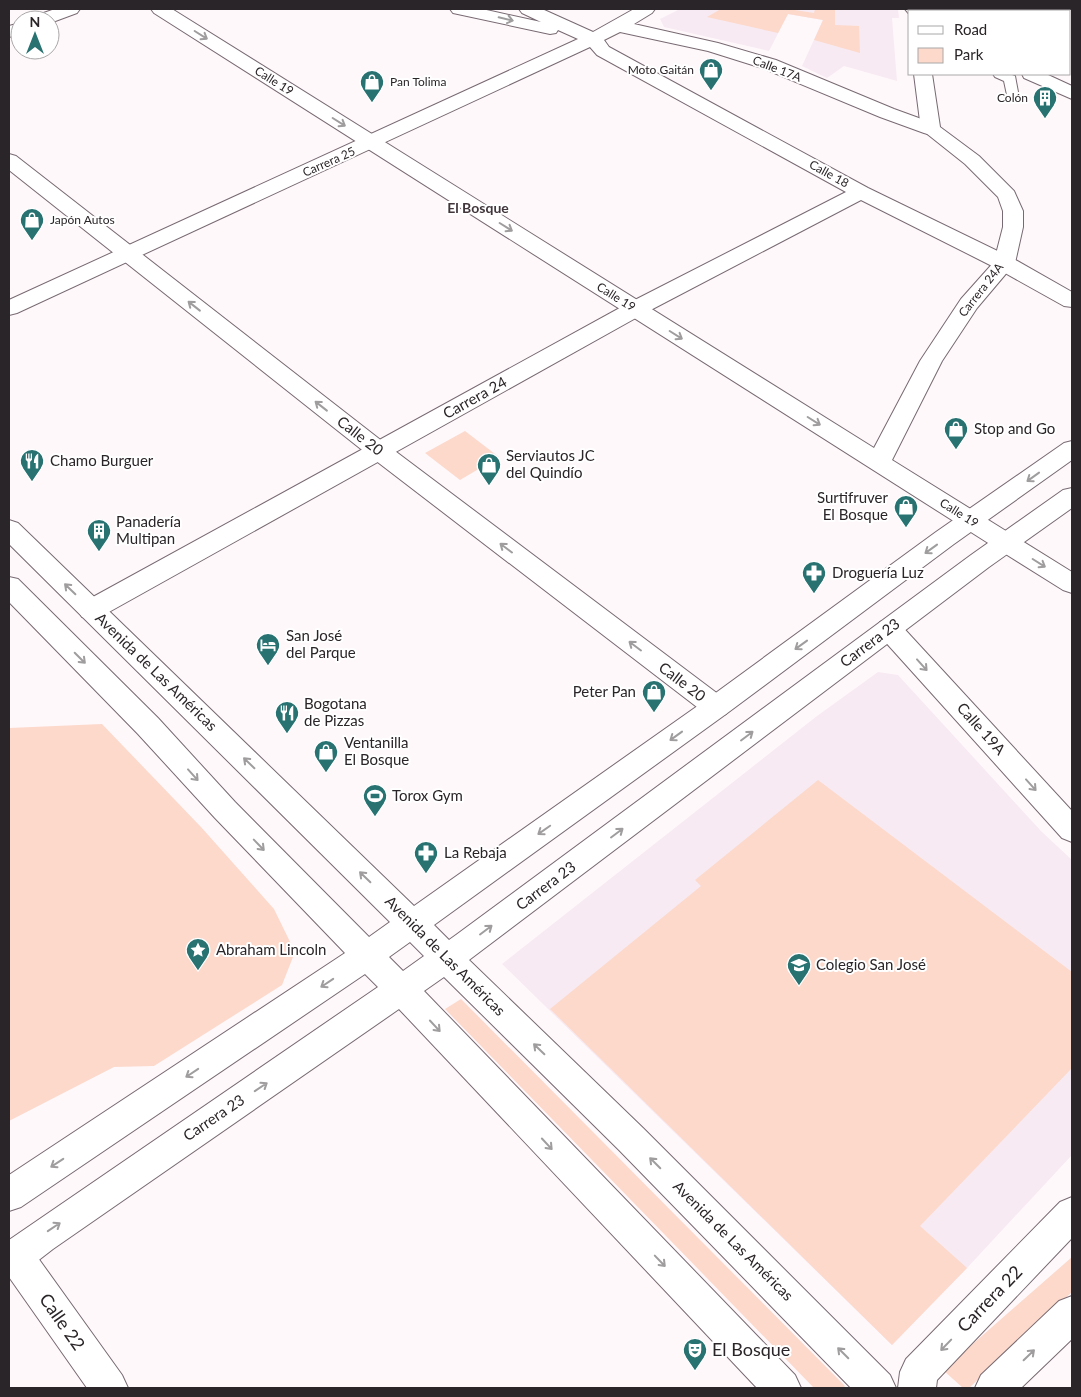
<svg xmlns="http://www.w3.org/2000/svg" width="1081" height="1397" font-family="Lato,sans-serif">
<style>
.built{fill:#f8eaf2}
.green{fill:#fcd9cb}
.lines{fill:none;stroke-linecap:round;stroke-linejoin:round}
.service-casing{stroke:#786a72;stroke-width:2}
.minor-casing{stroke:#786a72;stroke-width:2}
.tertiary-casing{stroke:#786a72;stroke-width:2}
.secondary-casing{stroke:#786a72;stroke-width:2}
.service{fill:#fff;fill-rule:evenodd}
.minor{fill:#fff;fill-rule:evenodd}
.tertiary{fill:#fff;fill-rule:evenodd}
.secondary{fill:#fff;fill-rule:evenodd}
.oneway{stroke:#9f9d9e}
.labels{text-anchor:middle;stroke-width:4;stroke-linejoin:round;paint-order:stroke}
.far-street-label{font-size:12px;fill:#2a2528;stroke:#fff}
.far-poi-label{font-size:12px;fill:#2a2528;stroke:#fff;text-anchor:end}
.far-neighbourhood-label{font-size:14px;font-weight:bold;fill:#41363c;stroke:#fff}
.street-label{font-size:15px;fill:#2a2528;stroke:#fff}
.poi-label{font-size:15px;fill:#2a2528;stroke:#fff;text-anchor:start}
.near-street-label{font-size:18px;fill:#2a2528;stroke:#fff}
.near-poi-label{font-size:18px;fill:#2a2528;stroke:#fff;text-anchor:start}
</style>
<rect width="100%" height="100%" fill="#fef8fb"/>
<path class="built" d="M680,9H898L899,18H892L897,81L844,66L827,78L802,66L823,20L788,14L769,51L664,27L660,19Z
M878,672L898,675L1041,831L1072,860V1155L967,1268L892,1345L502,964L817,716Z"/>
<path class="green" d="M721,9H788L814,13L815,9H835V25L859,26L860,53L814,40L823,20L788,14L778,33L707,17Z
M465,431L499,457L460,480L425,453Z
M102,724L201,827L274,909L295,952L282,985L154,1066L114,1067L9,1121V728Z
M818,780L1072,972V1068L920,1226L967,1268L892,1345L550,1009L701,886L695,880Z
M461,999L845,1386L843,1388H814L445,1009Z
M1072,1257V1292L969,1388H963L943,1370Z"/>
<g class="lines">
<g class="service-casing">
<path id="service" d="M993,74H1009L1015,76L1018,92L1017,95H1007L1004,81L995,77Z"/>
</g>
<g class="minor-casing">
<path id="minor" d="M55,9H80L77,13L50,23V20H32L35,16Z
M450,9H482L541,22L522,13L519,9H542L593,32L634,9H655L652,13L634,24L718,43L776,60L894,109L938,125L941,129L938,133L931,135L924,133L880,117L762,68L708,51L620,32L604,40L609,47L868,188L1012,258L1072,292V307L1064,306L996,268L861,200L643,314L100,617L91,619L82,617L78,610L82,603L627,304L846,192L597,55L590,47L17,313L9,315V300L578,39L558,30L556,33L550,34L453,13Z
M20,23V34L9,37V26Z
M1022,74H1046L1072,86V99L1024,78Z
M1005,533L1014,536L1072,572V593L1063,590L996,548L992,542L996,536Z
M889,619L898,622L1072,811V842L1062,838L880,636L876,629L880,622Z
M1072,1197V1238L937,1380L936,1388H898L900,1372L906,1359L1060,1202Z
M15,1239L28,1244L122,1375L128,1388H87L9,1277V1241Z
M1072,1296V1339L1021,1388H975L981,1375L1059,1301Z"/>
</g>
<g class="tertiary-casing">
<path id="tertiary" d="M151,9H172L874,448L920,361L961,299L994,262L1003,227V211L998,197L965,164L921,129L914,74H932L940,127L979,156L1014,191L1023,211V227L1015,263L977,308L942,361L892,460L1014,536L1018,542L1014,548L1005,551L996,548L154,13Z
M905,9H923V11H910V15Z
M9,154L16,156L387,445L726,700L730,707L726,714L716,717L706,714L371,457L9,170Z"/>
</g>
<g class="secondary-casing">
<path id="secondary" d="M1072,441V460L954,544L726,714L434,925L449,940L456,935L971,555L1063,490L1072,488V508L989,567L469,960L643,1128L890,1375L896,1388H851L619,1150L444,977L424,991L795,1375L801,1388H757L399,1009L53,1249L22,1273L9,1278V1240L378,987L365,974L21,1207L9,1211V1175L345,953L215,818L138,734L9,602V577L18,579L158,718L235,802L369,937L390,922L9,544V520L18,523L414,906L706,700L936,532L1064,443ZM410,942L424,956L403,971L389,957Z"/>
</g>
<use href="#service" class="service"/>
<use href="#minor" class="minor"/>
<use href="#tertiary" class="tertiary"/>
<use href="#secondary" class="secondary"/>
</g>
<defs><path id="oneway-shaft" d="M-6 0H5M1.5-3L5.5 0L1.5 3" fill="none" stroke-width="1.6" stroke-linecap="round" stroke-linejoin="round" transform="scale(1.25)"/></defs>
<g class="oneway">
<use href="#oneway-shaft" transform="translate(506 19) rotate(13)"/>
<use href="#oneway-shaft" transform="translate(201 35) rotate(32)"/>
<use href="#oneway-shaft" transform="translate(339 122) rotate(32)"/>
<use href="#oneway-shaft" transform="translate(506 227) rotate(32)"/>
<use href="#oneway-shaft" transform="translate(194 306) rotate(-142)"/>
<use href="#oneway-shaft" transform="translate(676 335) rotate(32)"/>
<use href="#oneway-shaft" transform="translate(321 406) rotate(-142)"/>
<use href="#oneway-shaft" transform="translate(814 421) rotate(32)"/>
<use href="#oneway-shaft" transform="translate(1033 477) rotate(144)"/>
<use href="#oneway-shaft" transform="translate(506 548) rotate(-143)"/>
<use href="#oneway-shaft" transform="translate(931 549) rotate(144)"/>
<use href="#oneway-shaft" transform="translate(1039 563) rotate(32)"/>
<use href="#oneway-shaft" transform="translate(70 589) rotate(-136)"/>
<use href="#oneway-shaft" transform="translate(801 645) rotate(144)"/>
<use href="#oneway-shaft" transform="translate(635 646) rotate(-143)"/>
<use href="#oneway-shaft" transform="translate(80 658) rotate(45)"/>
<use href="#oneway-shaft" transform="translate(922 665) rotate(48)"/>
<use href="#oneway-shaft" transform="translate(676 736) rotate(144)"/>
<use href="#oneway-shaft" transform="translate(747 736) rotate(-37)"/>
<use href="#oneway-shaft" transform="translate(249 763) rotate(-136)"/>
<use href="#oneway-shaft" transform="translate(193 775) rotate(48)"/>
<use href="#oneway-shaft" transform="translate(1031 785) rotate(48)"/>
<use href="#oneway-shaft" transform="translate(544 830) rotate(145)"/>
<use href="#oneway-shaft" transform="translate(617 833) rotate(-37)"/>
<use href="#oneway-shaft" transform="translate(259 845) rotate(46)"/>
<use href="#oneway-shaft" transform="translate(365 877) rotate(-136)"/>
<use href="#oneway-shaft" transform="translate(486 930) rotate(-37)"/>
<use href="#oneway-shaft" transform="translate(327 983) rotate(146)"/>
<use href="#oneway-shaft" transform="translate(435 1026) rotate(47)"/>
<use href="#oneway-shaft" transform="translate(539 1049) rotate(-136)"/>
<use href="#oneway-shaft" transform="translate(192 1073) rotate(146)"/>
<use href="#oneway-shaft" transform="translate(261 1087) rotate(-34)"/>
<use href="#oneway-shaft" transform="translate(547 1144) rotate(47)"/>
<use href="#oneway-shaft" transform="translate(57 1163) rotate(147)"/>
<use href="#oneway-shaft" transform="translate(655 1163) rotate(-135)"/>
<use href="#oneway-shaft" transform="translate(54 1227) rotate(-34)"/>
<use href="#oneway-shaft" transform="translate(660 1261) rotate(46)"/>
<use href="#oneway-shaft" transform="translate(946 1345) rotate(134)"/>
<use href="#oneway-shaft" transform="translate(843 1353) rotate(-135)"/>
<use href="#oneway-shaft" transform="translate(1029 1355) rotate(-44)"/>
</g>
<defs>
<g id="shop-pin" transform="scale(1.25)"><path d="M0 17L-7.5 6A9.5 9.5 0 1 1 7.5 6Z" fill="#287272" stroke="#fff"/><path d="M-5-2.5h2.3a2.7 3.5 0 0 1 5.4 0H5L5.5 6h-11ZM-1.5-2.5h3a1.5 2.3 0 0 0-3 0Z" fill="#fff"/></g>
<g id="building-pin" transform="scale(1.25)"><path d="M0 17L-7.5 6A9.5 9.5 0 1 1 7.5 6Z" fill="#287272" stroke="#fff"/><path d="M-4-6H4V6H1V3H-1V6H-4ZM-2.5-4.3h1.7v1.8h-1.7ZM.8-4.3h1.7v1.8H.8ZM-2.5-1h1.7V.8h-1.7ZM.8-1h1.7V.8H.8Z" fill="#fff"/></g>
<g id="restaurant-pin" transform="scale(1.25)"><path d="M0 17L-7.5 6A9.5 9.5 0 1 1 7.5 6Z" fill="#287272" stroke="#fff"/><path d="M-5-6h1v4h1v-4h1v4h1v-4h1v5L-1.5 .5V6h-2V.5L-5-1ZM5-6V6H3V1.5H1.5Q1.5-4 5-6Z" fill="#fff"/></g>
<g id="pharmacy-pin" transform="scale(1.25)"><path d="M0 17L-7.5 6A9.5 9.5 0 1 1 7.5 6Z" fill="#287272" stroke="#fff"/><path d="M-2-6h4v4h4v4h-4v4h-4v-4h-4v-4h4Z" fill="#fff"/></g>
<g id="hotel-pin" transform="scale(1.25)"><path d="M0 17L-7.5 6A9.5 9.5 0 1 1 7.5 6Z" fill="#287272" stroke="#fff"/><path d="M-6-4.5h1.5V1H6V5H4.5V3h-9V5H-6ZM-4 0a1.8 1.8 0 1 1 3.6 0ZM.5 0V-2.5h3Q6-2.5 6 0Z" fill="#fff"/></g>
<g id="stadium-pin" transform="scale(1.25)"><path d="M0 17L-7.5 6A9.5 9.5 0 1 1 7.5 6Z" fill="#287272" stroke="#fff"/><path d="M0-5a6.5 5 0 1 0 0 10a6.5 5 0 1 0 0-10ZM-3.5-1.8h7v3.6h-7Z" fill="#fff"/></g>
<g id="sight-pin" transform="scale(1.25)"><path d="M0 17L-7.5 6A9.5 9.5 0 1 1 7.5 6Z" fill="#287272" stroke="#fff"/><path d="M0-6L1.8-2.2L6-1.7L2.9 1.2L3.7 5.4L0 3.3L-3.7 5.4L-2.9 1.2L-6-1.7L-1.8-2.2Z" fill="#fff"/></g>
<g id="university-pin" transform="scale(1.25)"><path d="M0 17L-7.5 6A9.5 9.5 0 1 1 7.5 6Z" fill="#287272" stroke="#fff"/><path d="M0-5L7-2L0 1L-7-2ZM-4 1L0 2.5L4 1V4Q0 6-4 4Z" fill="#fff"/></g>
<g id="theatre-pin" transform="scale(1.25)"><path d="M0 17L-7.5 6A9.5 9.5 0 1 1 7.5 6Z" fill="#287272" stroke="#fff"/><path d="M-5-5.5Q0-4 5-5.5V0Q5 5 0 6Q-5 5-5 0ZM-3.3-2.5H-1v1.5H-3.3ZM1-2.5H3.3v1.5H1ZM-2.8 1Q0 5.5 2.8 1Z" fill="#fff"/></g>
</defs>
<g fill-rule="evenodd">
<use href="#shop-pin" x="711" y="70"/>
<use href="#shop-pin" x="372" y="82"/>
<use href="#building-pin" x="1045" y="98"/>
<use href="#shop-pin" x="32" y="220"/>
<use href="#shop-pin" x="956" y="429"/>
<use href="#restaurant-pin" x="32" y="461"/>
<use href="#shop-pin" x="489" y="465"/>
<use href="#shop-pin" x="906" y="507"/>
<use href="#building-pin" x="99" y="531"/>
<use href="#pharmacy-pin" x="814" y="573"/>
<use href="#hotel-pin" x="268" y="645"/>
<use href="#shop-pin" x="654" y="692"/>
<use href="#restaurant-pin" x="287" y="713"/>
<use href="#shop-pin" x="326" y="752"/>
<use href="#stadium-pin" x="375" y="796"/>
<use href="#pharmacy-pin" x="426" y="853"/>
<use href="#sight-pin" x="198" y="950"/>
<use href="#university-pin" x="799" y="965"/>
<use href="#theatre-pin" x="695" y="1350"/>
</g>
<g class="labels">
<g class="far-street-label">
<text transform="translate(777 69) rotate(21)" y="4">Calle 17A</text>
<text transform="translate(274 81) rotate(32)" y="4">Calle 19</text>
<text transform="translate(329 162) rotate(-24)" y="4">Carrera 25</text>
<text transform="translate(829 174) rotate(29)" y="4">Calle 18</text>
<text transform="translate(981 290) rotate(-52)" y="4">Carrera 24A</text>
<text transform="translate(616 297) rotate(32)" y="4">Calle 19</text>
<text transform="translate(959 513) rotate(32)" y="4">Calle 19</text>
</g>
<g class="far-poi-label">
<text x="694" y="74">Moto Gaitán</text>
<text x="390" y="86" text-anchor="start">Pan Tolima</text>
<text x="1028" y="102">Colón</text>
<text x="50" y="224" text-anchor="start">Japón Autos</text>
</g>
<g class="far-neighbourhood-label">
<text x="478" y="213">El Bosque</text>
</g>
<g class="street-label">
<text transform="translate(475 398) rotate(-29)" y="5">Carrera 24</text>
<text transform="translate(360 436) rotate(38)" y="5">Calle 20</text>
<text transform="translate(870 643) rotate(-37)" y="5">Carrera 23</text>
<text transform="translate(156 672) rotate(44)" y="5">Avenida de Las Américas</text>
<text transform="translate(682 682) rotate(37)" y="5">Calle 20</text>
<text transform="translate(981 729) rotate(48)" y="5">Calle 19A</text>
<text transform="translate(546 886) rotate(-37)" y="5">Carrera 23</text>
<text transform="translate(445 956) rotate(45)" y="5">Avenida de Las Américas</text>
<text transform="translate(214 1118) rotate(-34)" y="5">Carrera 23</text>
<text transform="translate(733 1241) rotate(45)" y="5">Avenida de Las Américas</text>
</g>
<g class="poi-label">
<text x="974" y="434">Stop and Go</text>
<text x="506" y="461">Serviautos JC<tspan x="506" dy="17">del Quindío</tspan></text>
<text x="50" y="466">Chamo Burguer</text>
<text x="888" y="503" text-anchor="end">Surtifruver<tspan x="888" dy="17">El Bosque</tspan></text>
<text x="116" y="527">Panadería<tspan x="116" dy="17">Multipan</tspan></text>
<text x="832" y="578">Droguería Luz</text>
<text x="286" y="641">San José<tspan x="286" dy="17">del Parque</tspan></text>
<text x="636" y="697" text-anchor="end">Peter Pan</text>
<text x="304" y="709">Bogotana<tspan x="304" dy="17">de Pizzas</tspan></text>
<text x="344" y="748">Ventanilla<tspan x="344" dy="17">El Bosque</tspan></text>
<text x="392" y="801">Torox Gym</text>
<text x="444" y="858">La Rebaja</text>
<text x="216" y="955">Abraham Lincoln</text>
<text x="816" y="970">Colegio San José</text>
</g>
<g class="near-street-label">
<text transform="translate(990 1299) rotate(-46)" y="6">Carrera 22</text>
<text transform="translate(62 1322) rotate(55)" y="6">Calle 22</text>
</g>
<g class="near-poi-label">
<text x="712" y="1356">El Bosque</text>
</g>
</g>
<rect width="1081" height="1397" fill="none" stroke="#2a2528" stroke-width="20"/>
<rect x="908" y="10" width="162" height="65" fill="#ffffff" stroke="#aaa8a9"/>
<rect x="918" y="26" width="25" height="8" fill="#ffffff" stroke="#aaa8a9"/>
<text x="954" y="35" font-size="15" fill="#2a2528">Road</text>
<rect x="918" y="48" width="25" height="15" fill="#fcd9cb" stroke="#aaa8a9"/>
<text x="954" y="60" font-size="15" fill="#2a2528">Park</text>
<g transform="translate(35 35)"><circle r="24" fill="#ffffff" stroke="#aaa8a9"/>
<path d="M0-4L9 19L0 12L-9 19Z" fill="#287272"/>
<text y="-8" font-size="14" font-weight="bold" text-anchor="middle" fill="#2a2528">N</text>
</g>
</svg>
